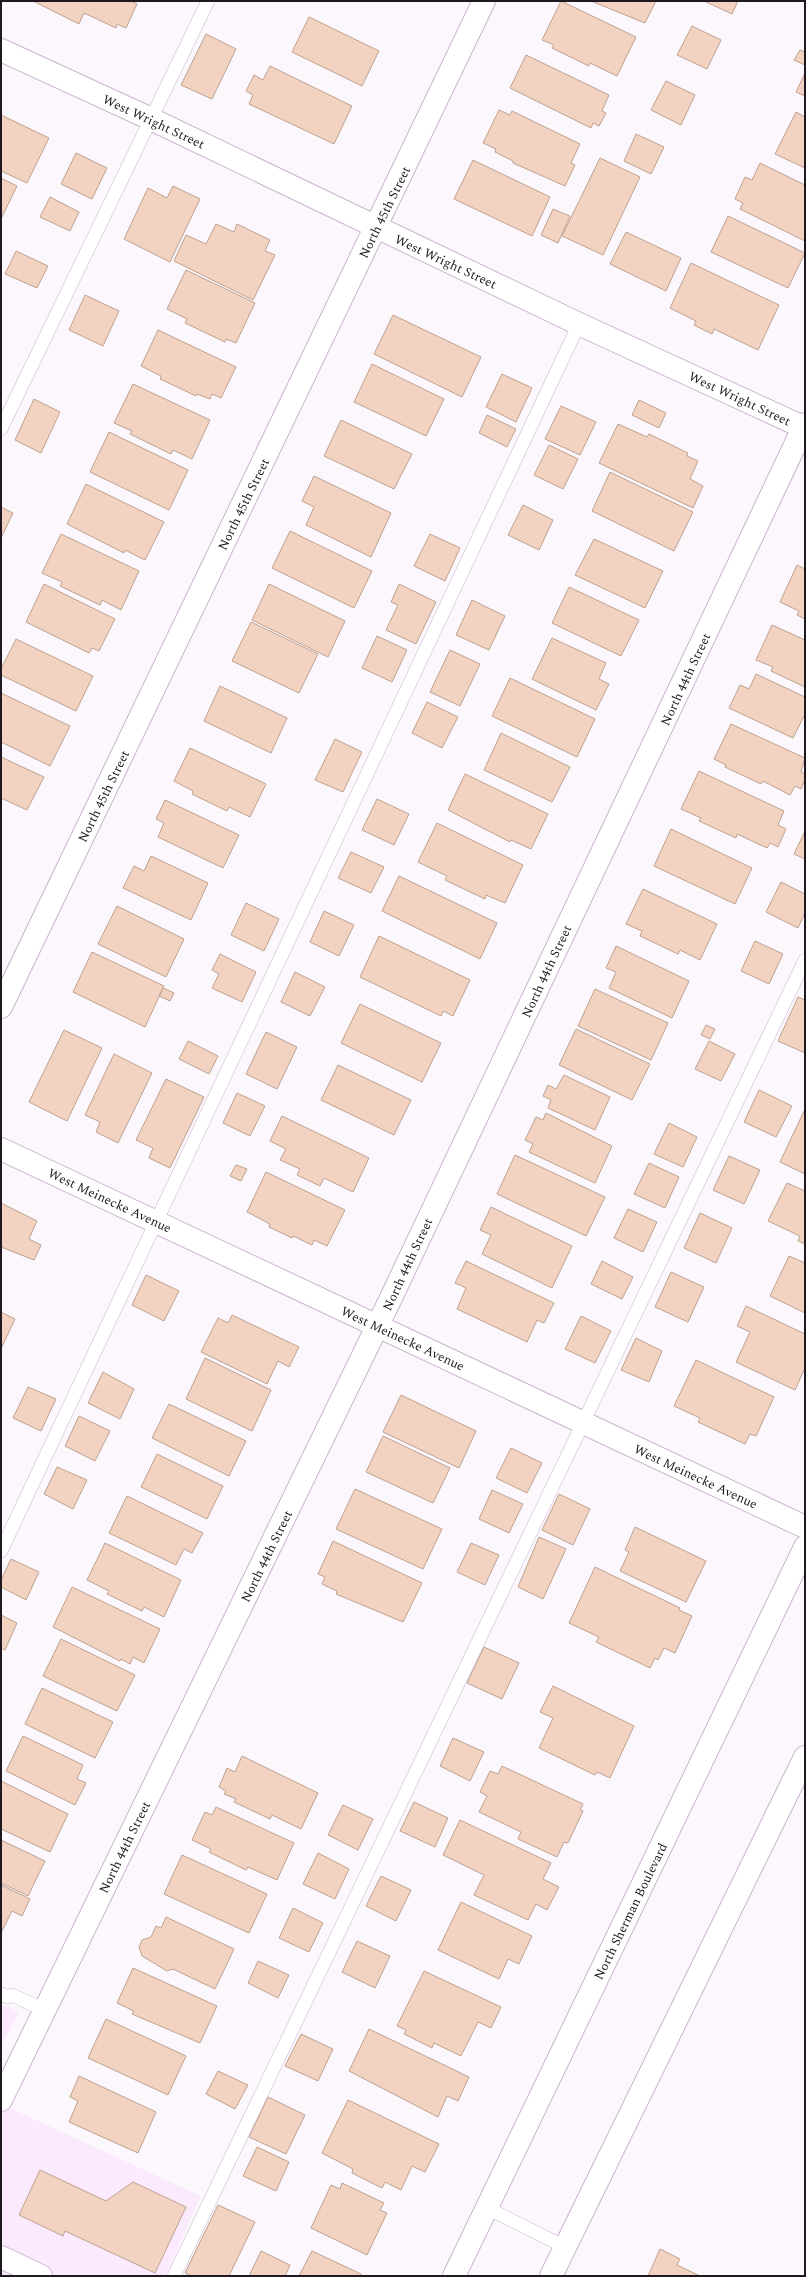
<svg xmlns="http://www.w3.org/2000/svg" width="806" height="2277" font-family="Spectral,serif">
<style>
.built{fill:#fbeafe}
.building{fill:#f2d3c1;stroke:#bea190}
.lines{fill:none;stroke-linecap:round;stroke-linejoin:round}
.lane-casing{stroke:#c9b4cd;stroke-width:14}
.street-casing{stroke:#c9b4cd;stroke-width:24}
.secondary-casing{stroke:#c9b4cd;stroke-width:24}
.lane{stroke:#fff;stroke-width:13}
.street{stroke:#fff;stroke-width:22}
.secondary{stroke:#fff;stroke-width:22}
.labels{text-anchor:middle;stroke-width:4;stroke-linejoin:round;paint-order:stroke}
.street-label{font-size:13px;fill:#1f1821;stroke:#fff}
</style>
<rect width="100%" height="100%" fill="#fbf7fc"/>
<path class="built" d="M1,2004L19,2012L1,2047Z
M1,2104L201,2196L165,2276H1Z"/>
<path class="building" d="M33,1H131L137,4L126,28L117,24L116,28L84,13L79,24Z
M561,1L636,37L617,76L590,63L589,66L552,48L554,45L542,40Z
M591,1H656L645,23Z
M704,1H738L732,14Z
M309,17L379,51L362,86L292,52Z
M692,26L721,40L707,69L677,55Z
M206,34L236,49L212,99L181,85Z
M800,50L805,52V65L794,60Z
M526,55L609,95L602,111L606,113L599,126L593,123L591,128L510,88Z
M270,66L352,106L334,144L249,104L253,95L246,91L254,75L263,80Z
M805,73V96L796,92Z
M666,81L695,95L681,125L651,110Z
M499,110L510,115L512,111L580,144L571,163L575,165L565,186L513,163V161L495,152L496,149L483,143Z
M796,112L805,117V168L775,154Z
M1,115L49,138L27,183L1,171Z
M636,134L664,147L651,174L624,161Z
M76,153L107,168L92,199L61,184Z
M600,158L640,177L603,255L562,236Z
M473,160L550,197L532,236L454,199Z
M760,163L805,185V241L740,209L743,203L735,199L745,177L752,180Z
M1,178L17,186L1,219Z
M173,186L200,199L170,262L124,239L148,188L167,198Z
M50,197L79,212L70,231L40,217Z
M553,209L570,216L558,243L541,235Z
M728,216L805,253L788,288L711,252Z
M216,224L234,232L237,224L270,240L265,251L275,255L253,300L174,261L186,235L206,244Z
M626,232L681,258L666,291L610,264Z
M16,251L48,266L37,288L5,274Z
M691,263L779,305L758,350L714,329L712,334L694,325L696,321L670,308Z
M186,270L255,303L236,343L226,339L225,342L185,323L187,319L167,309Z
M85,295L119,311L103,346L69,330Z
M393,315L481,357L462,397L374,354Z
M158,330L236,367L221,398L212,394L210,399L197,394L196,396L160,379L161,376L141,366Z
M372,364L444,399L426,436L354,402Z
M502,374L532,388L516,422L486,407Z
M133,384L210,420L192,459L173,450L171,454L130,434L132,431L114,423Z
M34,399L60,412L41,453L15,440Z
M639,400L666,413L659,428L632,415Z
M561,406L596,422L580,455L545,439Z
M487,415L516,429L507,447L479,433Z
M341,420L412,454L394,489L324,456Z
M618,424L647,437L649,434L688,453L687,456L698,461L690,479L703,486L693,508L599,463Z
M109,432L188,470L169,510L90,472Z
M549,445L578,459L563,489L534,475Z
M610,472L693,512L674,551L592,511Z
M314,476L391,513L371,557L306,525L314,507L302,501Z
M86,484L164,522L145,560L125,550L124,553L67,524Z
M523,505L553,520L539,550L508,535Z
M1,507L13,513L1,538Z
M290,531L372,571L354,608L272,568Z
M61,534L139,571L121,610L102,600L100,605L60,586L62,582L42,573Z
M430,534L460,548L445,581L414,566Z
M594,539L663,571L645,608L575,575Z
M797,565L805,569V619L797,615L799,611L780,602Z
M44,584L115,619L99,651L92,648L89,653L26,622Z
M269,584L345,621L328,657L252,620Z
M399,584L436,602L416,644L386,630L398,605L391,602Z
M569,587L639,620L621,656L552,623Z
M472,600L505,616L489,650L456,635Z
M251,622L318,654L299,693L232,661Z
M772,625L805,640V687L771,671L773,667L756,660Z
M377,636L407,650L392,682L362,668Z
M552,638L606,663L599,679L609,684L596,710L532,679Z
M16,639L93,676L76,711L1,675V669Z
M450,650L480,664L460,706L430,692Z
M756,674L805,697V714L793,738L729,708L740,685L749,689Z
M510,678L595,719L577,757L492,716Z
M220,686L287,718L271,753L204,721Z
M1,693L70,726L50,766L1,742Z
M427,702L458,717L442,748L412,733Z
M731,724L805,758L801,772L805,774V780L801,789L795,786L790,795L763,781L761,784L725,767L726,765L714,759Z
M501,733L570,767L552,802L484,770Z
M335,739L362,752L343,792L315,780Z
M190,748L266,784L250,817L229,807L227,811L192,794L193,791L174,781Z
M1,757L44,777L27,810L1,798Z
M699,771L784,811L778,825L786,829L778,847L770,843L767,848L737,834L736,838L699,821L701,818L681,809Z
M465,774L548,814L531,849L511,840L510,842L448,810Z
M377,799L409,814L394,845L362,830Z
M165,800L239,835L223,868L158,837L164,823L156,819Z
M437,823L523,865L505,903L486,895L485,899L445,880L447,876L418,862Z
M671,829L752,868L735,904L654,866Z
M805,831V859L794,854Z
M351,852L384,867L371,893L338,878Z
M151,856L208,883L191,920L123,888L134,866L144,871Z
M399,876L497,923L480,959L382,911Z
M781,882L805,894V913L798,928L766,912Z
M643,889L717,924L700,960L680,950L678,954L640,936L642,931L626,924Z
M246,903L279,919L264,951L231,935Z
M117,906L184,939L166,977L98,944Z
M324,911L354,925L339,956L310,942Z
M379,936L470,980L453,1016L443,1011L441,1016L360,977Z
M755,941L783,954L769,984L741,971Z
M616,946L689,981L672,1018L609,988L616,972L606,968Z
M92,952L164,986L145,1027L73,992Z
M220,954L256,972L242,1002L212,988L219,974L212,970Z
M295,972L325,987L310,1016L281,1002Z
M163,988L174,993L170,1001L159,996Z
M595,989L668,1023L651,1060L578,1026Z
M798,997L805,1000V1053L778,1041Z
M360,1004L441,1043L422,1082L341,1043Z
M706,1025L715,1029L710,1039L701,1035Z
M576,1029L650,1064L632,1100L559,1065Z
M64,1030L102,1048L67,1121L29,1102Z
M266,1032L297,1047L277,1089L246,1074Z
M188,1041L218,1056L209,1074L179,1059Z
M709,1041L735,1054L721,1081L695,1069Z
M114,1054L152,1073L118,1143L96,1132L100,1122L85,1115Z
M338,1065L411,1100L394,1135L321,1100Z
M564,1075L610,1097L595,1130L548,1108L551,1100L543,1096L548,1085L556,1089Z
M166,1079L204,1097L170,1168L149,1158L153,1148L136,1140Z
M759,1090L792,1106L776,1137L744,1122Z
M237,1093L265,1106L250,1136L223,1123Z
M804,1111H805V1174L780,1162Z
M546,1113L612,1146L595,1183L529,1152L533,1144L525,1140L536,1117L543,1120Z
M282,1116L369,1158L353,1192L324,1178L320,1186L297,1175L300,1169L280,1160L286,1149L270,1141Z
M669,1123L697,1137L683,1167L654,1154Z
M515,1155L605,1197L586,1236L497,1194Z
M729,1156L760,1170L744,1204L713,1190Z
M649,1163L679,1177L665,1208L634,1194Z
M236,1165L247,1169L241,1181L230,1176Z
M266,1172L345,1210L327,1246L314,1240L312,1245L293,1236L292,1238L269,1227L270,1224L247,1212Z
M787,1183L805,1191V1244L798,1241L800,1236L768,1221Z
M1,1203L37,1221L29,1239L41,1245L34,1260L1,1247Z
M491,1207L572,1246L552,1288L482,1254L491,1235L480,1230Z
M628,1209L657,1222L643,1252L614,1238Z
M700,1213L732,1228L716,1263L684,1248Z
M789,1256L805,1263V1313L770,1296Z
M466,1261L554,1303L544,1323L537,1320L527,1342L457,1309L466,1288L455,1283Z
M602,1261L633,1277L622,1299L591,1284Z
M671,1272L704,1287L688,1322L655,1307Z
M146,1275L179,1291L164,1321L132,1305Z
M746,1306L805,1334V1368L795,1390L736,1362L750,1332L737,1326Z
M1,1312L15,1319L1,1349Z
M232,1315L299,1347L289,1367L278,1361L267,1384L201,1352L218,1318L228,1323Z
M581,1316L611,1331L595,1363L565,1349Z
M636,1338L662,1351L649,1382L621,1370Z
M205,1358L271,1390L252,1431L186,1399Z
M696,1360L774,1397L756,1436L750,1434L745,1444L698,1422L700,1418L674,1406Z
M103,1372L134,1389L120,1419L88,1403Z
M28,1387L56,1399L41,1431L13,1418Z
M401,1395L476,1431L459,1468L383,1432Z
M169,1404L246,1441L229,1476L152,1438Z
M79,1416L110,1431L95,1461L65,1446Z
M383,1436L450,1468L433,1503L366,1472Z
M511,1448L542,1463L527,1493L496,1478Z
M157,1454L223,1486L207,1519L141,1487Z
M57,1467L87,1480L73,1509L44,1494Z
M355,1489L442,1529L423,1569L336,1529Z
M492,1490L523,1504L509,1533L479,1519Z
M559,1494L590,1509L573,1545L542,1530Z
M127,1496L203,1533L192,1553L184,1549L176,1565L109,1533Z
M635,1527L706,1561L686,1602L620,1571L629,1552L625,1550Z
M539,1537L566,1549L543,1599L518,1587Z
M333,1541L422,1583L403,1622L336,1594L337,1591L322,1584L325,1577L318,1574Z
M105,1543L181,1580L164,1617L144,1607L142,1611L107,1594L109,1591L87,1580Z
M471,1543L499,1555L485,1585L457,1572Z
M11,1559L39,1572L26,1600L1,1587V1580Z
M595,1567L680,1608L679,1610L692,1616L675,1653L664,1648L658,1660L655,1658L650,1668L596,1642L599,1637L569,1623Z
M72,1587L160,1629L144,1663L133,1657L130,1664L121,1659L120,1661L53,1627Z
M1,1615L17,1623L5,1650L1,1648Z
M61,1639L135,1675L117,1711L43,1676Z
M484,1647L519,1663L502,1699L467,1683Z
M553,1686L634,1726L610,1778L597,1772L595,1775L539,1748L553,1718L540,1712Z
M42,1688L113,1722L95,1758L25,1724Z
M23,1736L83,1765L77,1779L86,1783L75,1805L6,1771Z
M453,1738L484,1752L470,1781L440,1766Z
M242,1756L318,1793L301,1829L272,1815L270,1819L234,1802L236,1799L224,1794L226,1791L219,1787L227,1768L235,1772Z
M502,1766L583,1804L580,1810L583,1811L568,1843L564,1842L557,1857L518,1839L521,1832L479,1812L487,1796L480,1792L490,1771L498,1774Z
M1,1781L68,1814L50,1852L1,1829Z
M414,1802L448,1818L435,1847L400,1831Z
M343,1805L373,1819L358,1850L328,1835Z
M216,1807L294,1843L277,1880L248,1867L246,1870L209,1852L211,1849L192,1840L205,1812L212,1815Z
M460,1820L551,1863L543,1879L559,1887L547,1910L536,1904L528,1920L474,1895L484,1875L443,1855Z
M1,1840L45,1861L28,1896L1,1883Z
M318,1853L349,1869L335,1899L303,1884Z
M182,1855L267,1894L249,1933L164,1894Z
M381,1876L411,1890L396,1921L366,1906Z
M1,1885L30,1899L22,1916L12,1911L1,1933Z
M461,1902L532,1936L519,1964L508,1959L499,1979L438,1950Z
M293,1908L323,1923L309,1952L279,1938Z
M166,1917L234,1949L215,1989L173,1969L167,1971L142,1956L139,1947L142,1940L151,1937L156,1926L161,1928Z
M357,1941L390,1956L375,1988L342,1972Z
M258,1961L289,1975L278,1998L248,1983Z
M133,1968L217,2006L200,2043L132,2014L134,2011L117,2003Z
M424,1971L501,2007L491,2028L478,2022L461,2056L434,2043L432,2048L404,2034L406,2030L397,2026Z
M106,2019L186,2056L168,2095L88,2058Z
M369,2029L469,2077L458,2101L447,2096L438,2117L349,2071Z
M301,2034L333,2049L318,2081L285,2066Z
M218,2071L248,2085L235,2109L206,2094Z
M79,2076L156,2112L138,2153L69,2122L78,2101L70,2097Z
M268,2097L305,2115L286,2154L249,2137Z
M348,2100L439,2144L425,2172L412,2166L401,2190L385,2182L382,2188L352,2173L353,2169L322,2153Z
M257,2147L289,2162L276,2191L243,2176Z
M40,2170L106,2201L133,2182L186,2207L155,2273L65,2231L63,2236L19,2215Z
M342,2183L384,2203L380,2210L387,2213L367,2255L311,2228L331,2185L340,2189Z
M218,2205L255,2222L229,2276H192L185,2273Z
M660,2249L680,2259L677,2265L700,2276H648Z
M261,2251L290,2265L285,2276H249Z
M312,2251L361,2274V2276H299Z"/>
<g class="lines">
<g class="lane-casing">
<path id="lane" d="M1,429L208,1
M1,1551L579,324
M1,1994L8,1997L12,1995L45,2010
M487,2208L565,2247
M174,2276L805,960"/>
</g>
<g class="street-casing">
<path id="street" d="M1,50L151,119L579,324L805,428
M1,1007L484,1
M1,1149L805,1527
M1,2100L390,1300L805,424"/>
</g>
<g class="secondary-casing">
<path id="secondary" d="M1,2257L41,2276
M454,2276L805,1547
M551,2276L805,1757"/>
</g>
<use href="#lane" class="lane"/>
<use href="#street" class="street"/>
<use href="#secondary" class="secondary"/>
</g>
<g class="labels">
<g class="street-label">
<text transform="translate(154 121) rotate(25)" y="5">West Wright Street</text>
<text transform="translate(384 212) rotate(-64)" y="5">North 45th Street</text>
<text transform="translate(446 261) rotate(25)" y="5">West Wright Street</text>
<text transform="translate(740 398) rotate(25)" y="5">West Wright Street</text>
<text transform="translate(243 504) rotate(-64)" y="5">North 45th Street</text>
<text transform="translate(685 679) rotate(-65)" y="5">North 44th Street</text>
<text transform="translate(103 796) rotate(-64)" y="5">North 45th Street</text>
<text transform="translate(546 971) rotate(-65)" y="5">North 44th Street</text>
<text transform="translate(110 1200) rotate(25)" y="5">West Meinecke Avenue</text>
<text transform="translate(407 1264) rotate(-65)" y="5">North 44th Street</text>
<text transform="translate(403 1338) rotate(25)" y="5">West Meinecke Avenue</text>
<text transform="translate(696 1476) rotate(25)" y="5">West Meinecke Avenue</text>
<text transform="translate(266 1556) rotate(-64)" y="5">North 44th Street</text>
<text transform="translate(124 1847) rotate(-64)" y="5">North 44th Street</text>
<text transform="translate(630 1911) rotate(-64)" y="5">North Sherman Boulevard</text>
</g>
</g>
<rect width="806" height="2277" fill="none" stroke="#1f1821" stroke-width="4"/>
</svg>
